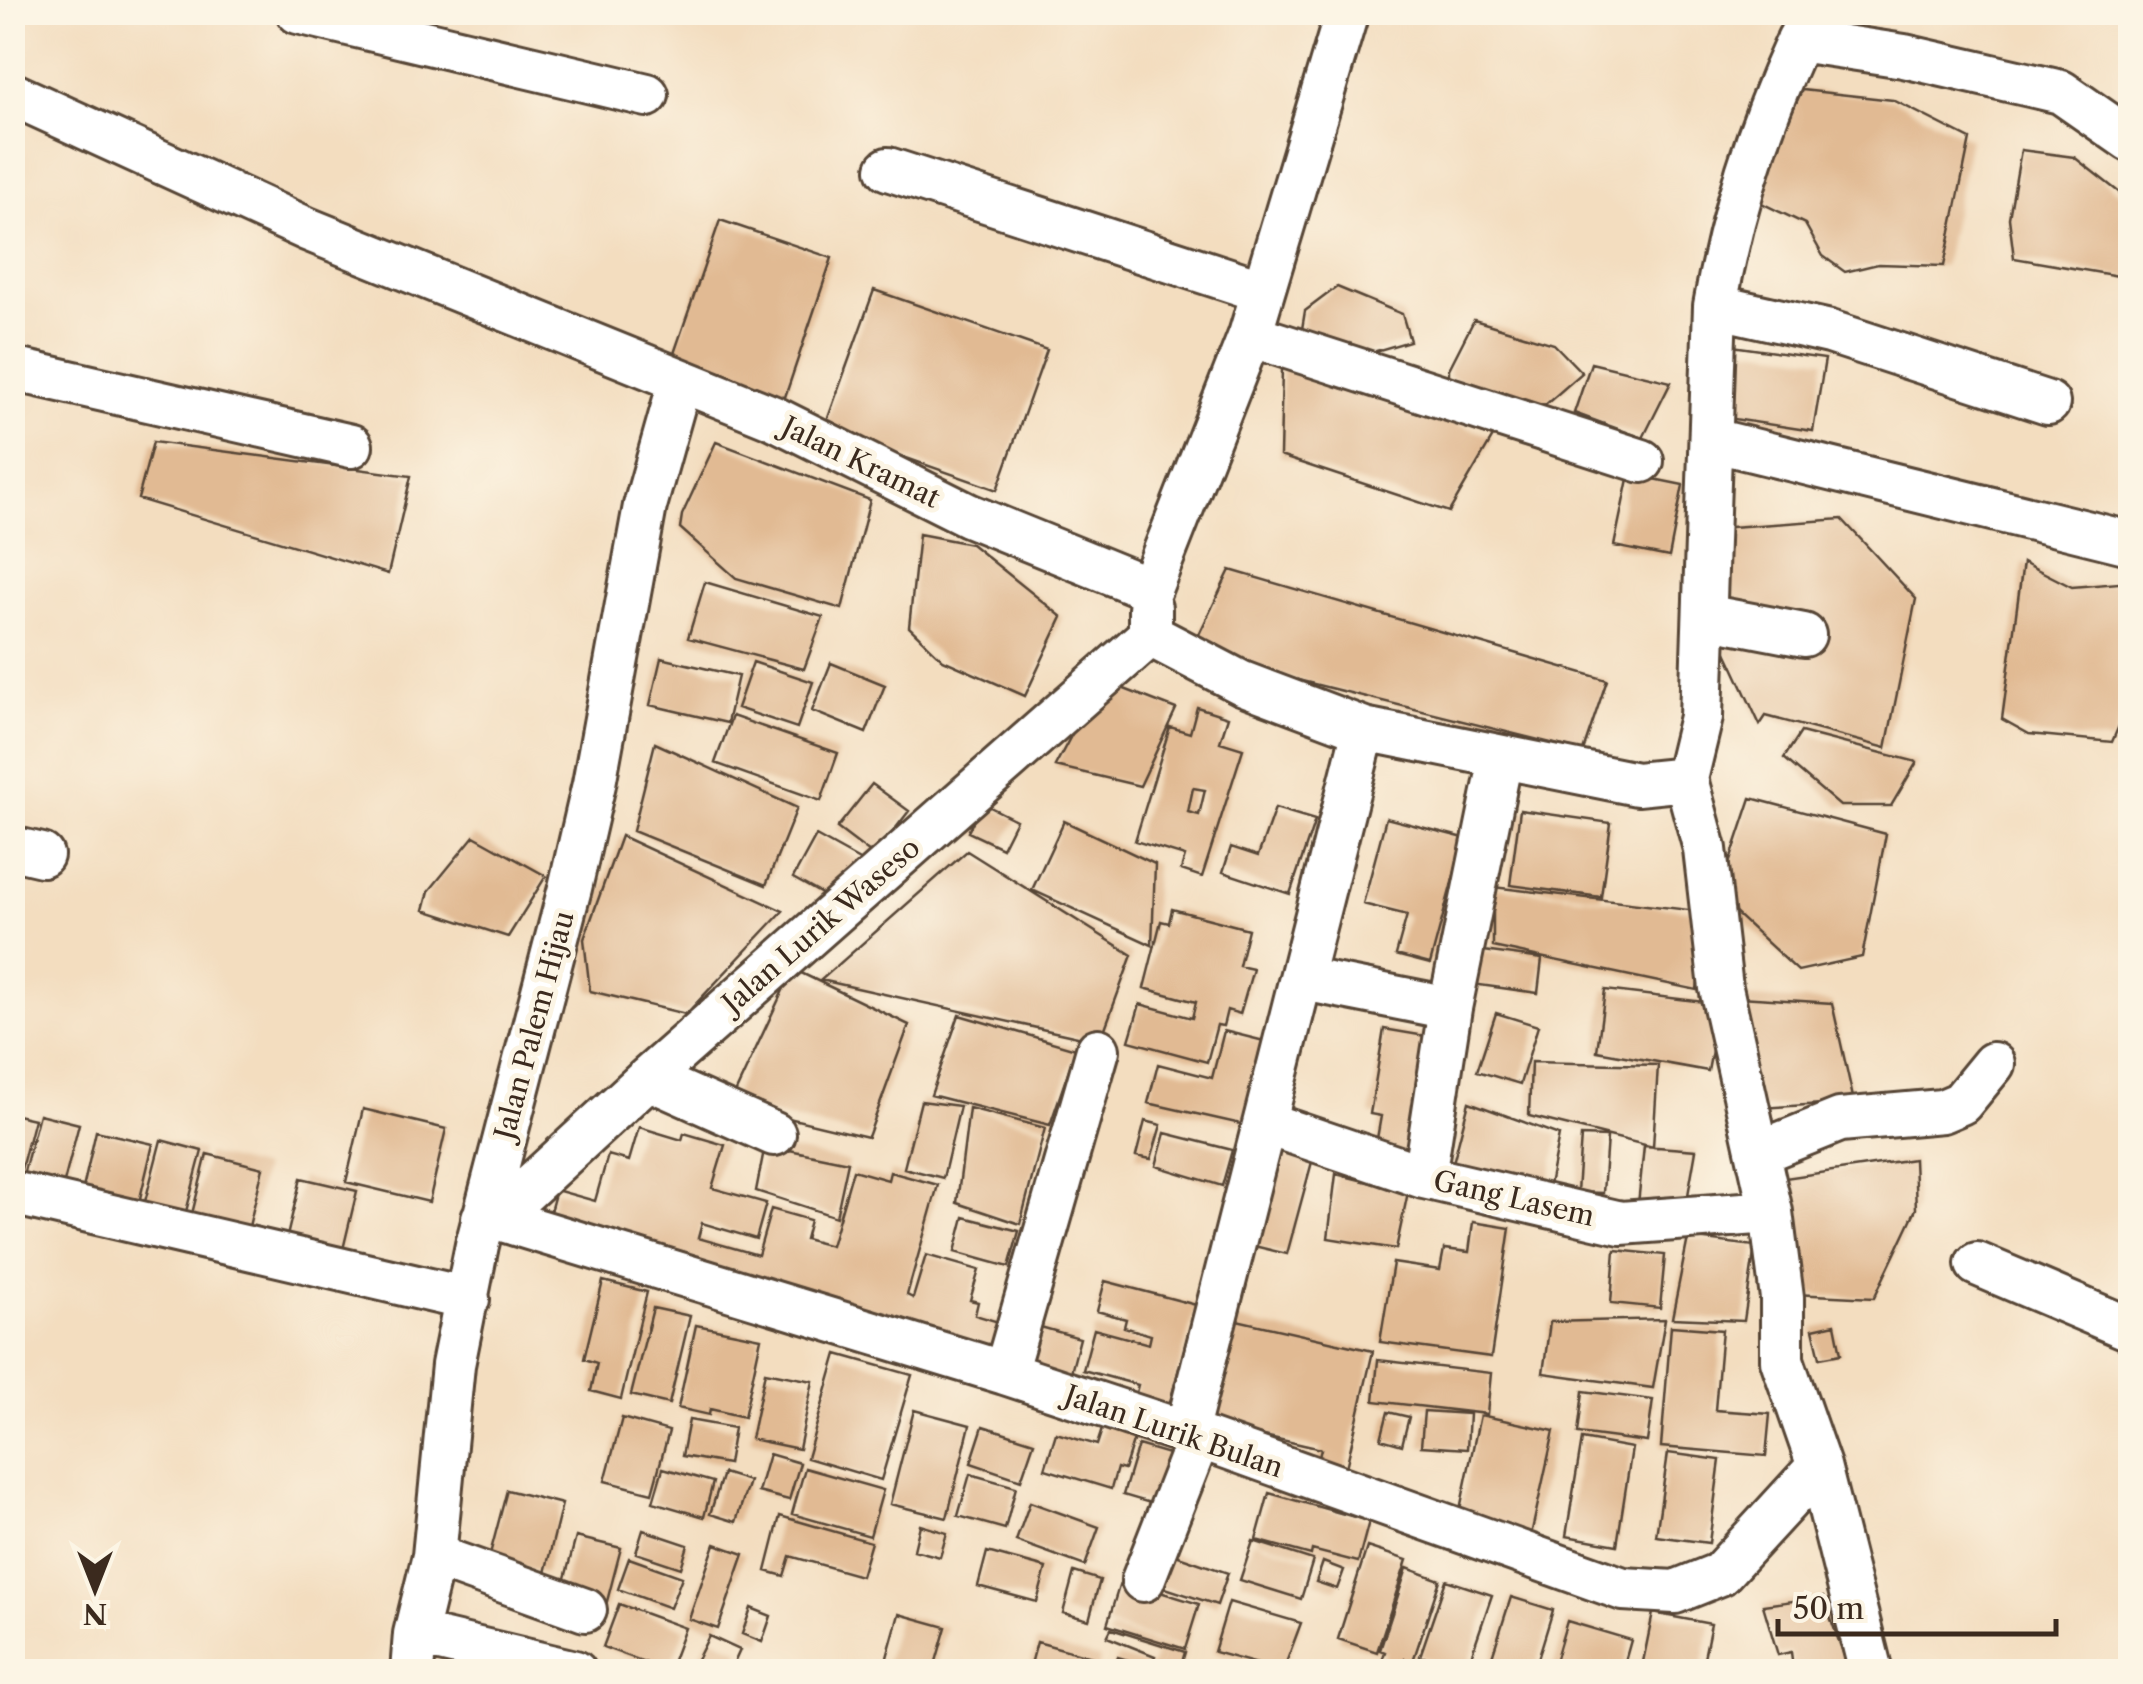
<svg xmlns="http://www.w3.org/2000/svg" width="2143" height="1684" font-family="'Libre Caslon Text',serif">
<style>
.building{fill:#e1ba93;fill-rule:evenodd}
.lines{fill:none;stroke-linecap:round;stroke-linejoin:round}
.minor-casing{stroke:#574536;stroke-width:48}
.minor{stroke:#fff;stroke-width:42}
.labels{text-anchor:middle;stroke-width:10;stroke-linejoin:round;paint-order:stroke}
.street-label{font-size:28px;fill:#3b2a1e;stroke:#fcf5e5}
</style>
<rect width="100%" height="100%" fill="#fcf5e5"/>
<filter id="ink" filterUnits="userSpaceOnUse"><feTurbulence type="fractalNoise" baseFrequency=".01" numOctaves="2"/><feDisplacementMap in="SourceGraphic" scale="20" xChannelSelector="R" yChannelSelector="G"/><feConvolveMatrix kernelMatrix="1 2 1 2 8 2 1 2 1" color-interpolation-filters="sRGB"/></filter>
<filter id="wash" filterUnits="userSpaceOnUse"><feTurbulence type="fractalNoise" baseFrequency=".0048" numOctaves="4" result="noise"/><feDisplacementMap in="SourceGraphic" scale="40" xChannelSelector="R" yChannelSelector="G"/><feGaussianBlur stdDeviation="2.25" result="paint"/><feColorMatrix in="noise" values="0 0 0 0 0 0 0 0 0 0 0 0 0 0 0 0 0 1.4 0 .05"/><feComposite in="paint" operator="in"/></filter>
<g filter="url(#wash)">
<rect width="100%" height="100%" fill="#f3ddbf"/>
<g id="blocks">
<path class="building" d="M1802,90L1893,100L1970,139L1944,266L1878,264L1845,272L1823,256L1805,224L1753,199Z
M2021,150L2074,157L2125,197L2130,230V278L2014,258L2009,218Z
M720,220L832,258L782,406L669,368Z
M1337,287L1402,314L1410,341L1349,359L1299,347L1305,311Z
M874,290L1047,350L997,490L824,429Z
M1474,320L1554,344L1582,373L1536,413L1449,376V369Z
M1732,346L1825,359L1813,431L1721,417Z
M1591,363L1671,382L1643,438L1574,413Z
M1282,368L1338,381L1493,437L1449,512L1280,456Z
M2128,405H2130V435L2125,432Z
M153,442L411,476L388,574L138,499Z
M716,442L870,500L842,609L736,578L680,528L682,515Z
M1629,474L1683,485L1669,557L1614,546Z
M1842,519L1916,599L1886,748L1766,716L1760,725L1719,637L1717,528Z
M919,534L971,544L1062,617L1025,696L943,660L909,627Z
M2023,562L2072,587L2130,582V700L2112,742L2029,734L2002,719Z
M1230,570L1607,680L1583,751L1190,653Z
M705,582L823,617L804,669L688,638Z
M661,658L738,676L727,723L650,705Z
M753,662L813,682L797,728L737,708Z
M831,663L885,685L866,733L812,711Z
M1101,680L1176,709L1140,786L1055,766Z
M1197,707L1228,717L1220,742L1243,749L1202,877L1181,870L1185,856L1135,841L1170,727L1190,733ZM1193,788L1205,790L1199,815L1188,812Z
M732,716L838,753L821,801L715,763Z
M1801,732L1917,762L1891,806H1840L1784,758Z
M655,743L797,808L766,885L633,831Z
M872,784L909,811L874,856L837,828Z
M1751,798L1886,834L1862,957L1798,971L1718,897Z
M982,803L1016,820L1002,848L968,832Z
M1275,808L1315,820L1290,894L1223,872L1231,847L1258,856Z
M1520,810L1611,823L1601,897L1510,885Z
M1386,818L1464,838L1430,964L1396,955L1407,915L1363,904Z
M1064,821L1155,864L1152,945L1032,890Z
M474,836L546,876L508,937L424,910L429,891Z
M621,836L783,911L686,1014L590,991L584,939Z
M816,836L861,861L838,903L793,878Z
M967,851L1132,955L1100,1042L821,980Z
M1493,887L1706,912L1697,990L1493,947Z
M1172,909L1248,929L1239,966L1253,969L1240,1014L1227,1010L1223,1026L1217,1025L1207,1062L1129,1041L1140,1004L1192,1018L1196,1002L1144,988L1161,921L1169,923Z
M1476,950L1542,959L1538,993L1472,984Z
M793,969L909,1025L868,1137L730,1104Z
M1605,990L1721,1004L1708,1071L1597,1051Z
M1724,996L1832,1003L1854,1102L1761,1108Z
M1496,1013L1538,1026L1520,1084L1477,1071Z
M959,1015L1076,1049L1050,1125L931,1095Z
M1384,1029L1437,1038L1418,1157L1375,1150L1381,1116L1370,1114Z
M1224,1031L1264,1041L1254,1127L1148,1103L1158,1064L1212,1078Z
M1531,1062L1658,1065L1653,1147L1529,1116Z
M921,1101L960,1106L943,1178L904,1168Z
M1469,1102L1559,1135L1547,1195L1449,1178Z
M969,1108L1045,1128L1020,1224L957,1203Z
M363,1109L446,1129L429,1202L346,1182Z
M12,1114L34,1119L14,1196H12Z
M39,1114L79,1124L60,1198L20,1187Z
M1145,1121L1161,1125L1151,1159L1136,1156Z
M639,1127L682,1140L684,1133L725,1145L712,1188L766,1203L756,1239L702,1223L698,1238L758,1255L771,1209L810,1220L805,1239L831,1246L853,1170L888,1180L890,1172L938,1185L907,1295L913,1298L926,1255L979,1270L970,1300L978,1302L975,1315L1002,1323L991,1362L545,1230L556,1190L595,1201L608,1155L629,1161Z
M96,1131L153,1144L136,1215L80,1202Z
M1165,1133L1232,1150L1222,1186L1156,1166Z
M1581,1136L1607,1137L1603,1193L1577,1192Z
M161,1140L202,1151L183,1223L142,1213Z
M765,1145L848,1162L836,1217L756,1191Z
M1272,1146L1313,1158L1287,1254L1246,1244Z
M1644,1146L1696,1150L1685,1212L1637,1214Z
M207,1154L263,1168L246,1239L189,1226Z
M1914,1159L1916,1209L1874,1298L1794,1294L1785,1178Z
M1336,1174L1408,1192L1396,1249L1328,1238Z
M301,1178L357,1191L340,1262L284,1249Z
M964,1217L1019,1231L1009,1267L955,1252Z
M1473,1222L1510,1228L1491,1357L1380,1342L1393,1263L1440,1270L1444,1249L1469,1252Z
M1688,1238L1755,1246L1744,1321L1672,1318Z
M1615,1250L1665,1255L1660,1308L1611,1303Z
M603,1281L647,1292L621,1399L591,1391L597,1363L584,1359Z
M1105,1281L1196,1305L1167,1413L1133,1404L1138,1385L1083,1370L1094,1329L1149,1344L1151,1335L1124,1327L1126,1319L1097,1311Z
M653,1308L690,1316L669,1404L631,1395Z
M1228,1318L1373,1351L1345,1472L1317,1465L1321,1449L1203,1422Z
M1665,1319L1653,1388L1543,1373L1550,1322Z
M1835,1324L1841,1354L1820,1358L1813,1329Z
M696,1325L761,1338L744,1417L710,1409L709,1415L678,1408Z
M1037,1326L1080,1338L1069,1380L1026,1369Z
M1671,1326L1722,1330L1715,1410L1770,1414L1766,1456L1661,1447Z
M837,1354L912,1375L881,1480L807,1458Z
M1378,1360L1491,1373L1487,1414L1374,1401Z
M765,1372L813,1381L799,1449L751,1439Z
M1583,1391L1653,1400L1647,1442L1578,1433Z
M914,1410L970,1425L947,1518L890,1504Z
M1424,1411L1469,1414L1467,1449L1421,1446Z
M1388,1412L1409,1417L1402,1445L1381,1439Z
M1480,1415L1554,1431L1529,1544L1456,1528Z
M622,1418L669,1431L652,1493L605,1481Z
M689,1420L734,1428L728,1464L682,1456Z
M1105,1420L1137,1429L1124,1470L1117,1468L1111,1489L1045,1469L1056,1433L1097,1445Z
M983,1426L1034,1442L1021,1480L971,1463Z
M1582,1439L1632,1448L1617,1545L1566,1536Z
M1138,1445L1172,1455L1157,1505L1123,1495Z
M1668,1453L1720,1460L1709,1543L1656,1536Z
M769,1454L800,1463L789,1500L758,1492Z
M663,1468L713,1482L704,1517L653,1502Z
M805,1468L883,1490L870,1536L792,1514Z
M723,1473L749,1481L736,1522L710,1514Z
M970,1474L1016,1487L1005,1529L958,1516Z
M507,1490L562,1504L545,1573L489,1558Z
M1269,1493L1369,1521L1358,1562L1312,1550L1311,1555L1256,1540Z
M1030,1502L1099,1527L1085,1566L1016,1541Z
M780,1516L871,1542L861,1576L790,1556L784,1576L766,1571Z
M920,1525L947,1533L940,1557L914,1550Z
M643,1530L688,1545L681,1568L636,1553Z
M576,1537L621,1548L605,1609L560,1597Z
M1253,1541L1313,1560L1301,1599L1240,1580Z
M715,1544L744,1554L718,1629L689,1619Z
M1367,1547L1407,1560L1377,1652L1338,1639Z
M1161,1550L1228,1573L1217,1605L1150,1583Z
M987,1552L1046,1568L1037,1602L978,1586Z
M629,1558L682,1577L670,1608L618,1589Z
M1323,1562L1344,1570L1337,1589L1316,1582Z
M1407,1568L1440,1580L1413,1661L1405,1659L1401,1672H1378L1385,1652L1380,1650Z
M1074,1572L1100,1580L1089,1620L1063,1613Z
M1121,1580L1199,1604L1185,1649L1107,1625Z
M1446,1580L1492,1595L1466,1671L1420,1656Z
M1511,1597L1553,1610L1534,1672L1488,1669Z
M1823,1597L1846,1661L1818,1668L1819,1672H1777V1669L1793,1668L1791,1652L1778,1655L1763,1605Z
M1229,1602L1301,1623L1283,1671L1214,1652Z
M619,1604L685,1628L669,1671L603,1647Z
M751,1608L771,1616L762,1642L742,1634Z
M1653,1613L1711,1624L1701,1672H1663L1642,1667Z
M899,1614L946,1627L933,1672H883Z
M1567,1621L1631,1640L1622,1672H1552Z
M1111,1629L1185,1652L1179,1672H1112L1118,1657L1151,1667L1155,1656L1107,1637Z
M709,1636L740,1650L730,1672H712L695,1664Z
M1037,1642L1100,1659L1096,1672H1029Z"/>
</g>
</g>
<g filter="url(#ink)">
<use href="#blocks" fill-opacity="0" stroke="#574536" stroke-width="2.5"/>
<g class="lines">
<g class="minor-casing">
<path id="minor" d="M298,12L647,95
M1812,12C1765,105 1733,204 1715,306L1701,717L1686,779L1705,849L1721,988L1771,1212L1782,1298V1360L1819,1466L1871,1672
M1798,40L1904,56L2061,92L2130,140
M12,94L307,229L774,418L968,515L1150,589L1250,335L1347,12
M888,169L1263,291
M1715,306L1830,332L2048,403
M1250,335L1642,461
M12,369L351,446
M1712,440L2130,543
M1150,608V635L1242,683L1364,729L1637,784L1686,779
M1705,616L1804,635
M12,848L42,855
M1303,979L1450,1008L1501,758
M648,1078L774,1134
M1265,1123L1424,1177L1621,1223L1771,1212
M1758,1153L1840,1120L1942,1111L1961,1103L1993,1064
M1424,1177L1450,1008
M12,1193L468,1299
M483,1218H496L1005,1373L1199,1437L1623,1589L1675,1592L1720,1574L1819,1466
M496,1218L648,1078L1150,635
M1977,1264L2130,1329
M1005,1373L1098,1050
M1186,1433L1364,729
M434,1556L585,1610
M1143,1580L1199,1437
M415,1634L575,1672
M412,1672L415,1634L434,1556L453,1365L477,1245L570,888L594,784L645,506L680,382"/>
</g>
<use href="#minor" class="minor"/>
</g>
</g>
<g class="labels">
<g class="street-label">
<text transform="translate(861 462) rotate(26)" y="10">Jalan Kramat</text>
<text transform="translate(821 925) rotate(-41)" y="10">Jalan Lurik Waseso</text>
<text transform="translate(534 1025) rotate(-75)" y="10">Jalan Palem Hijau</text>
<text transform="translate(1514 1198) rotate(13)" y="10">Gang Lasem</text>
<text transform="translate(1174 1431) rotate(19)" y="10">Jalan Lurik Bulan</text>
</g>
</g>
<rect width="2143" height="1684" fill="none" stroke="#fcf5e5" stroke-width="50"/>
<g transform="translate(95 1589) rotate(180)" stroke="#fcf5e5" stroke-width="8" paint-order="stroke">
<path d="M0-8L18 38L0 25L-18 38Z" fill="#3b2a1e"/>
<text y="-15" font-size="28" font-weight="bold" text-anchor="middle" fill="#3b2a1e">N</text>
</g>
<path d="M1778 1619v15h278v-15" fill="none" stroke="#3b2a1e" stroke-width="5"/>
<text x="1793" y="1619" font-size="30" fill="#3b2a1e" stroke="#fcf5e5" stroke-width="8" paint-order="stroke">50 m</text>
</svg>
